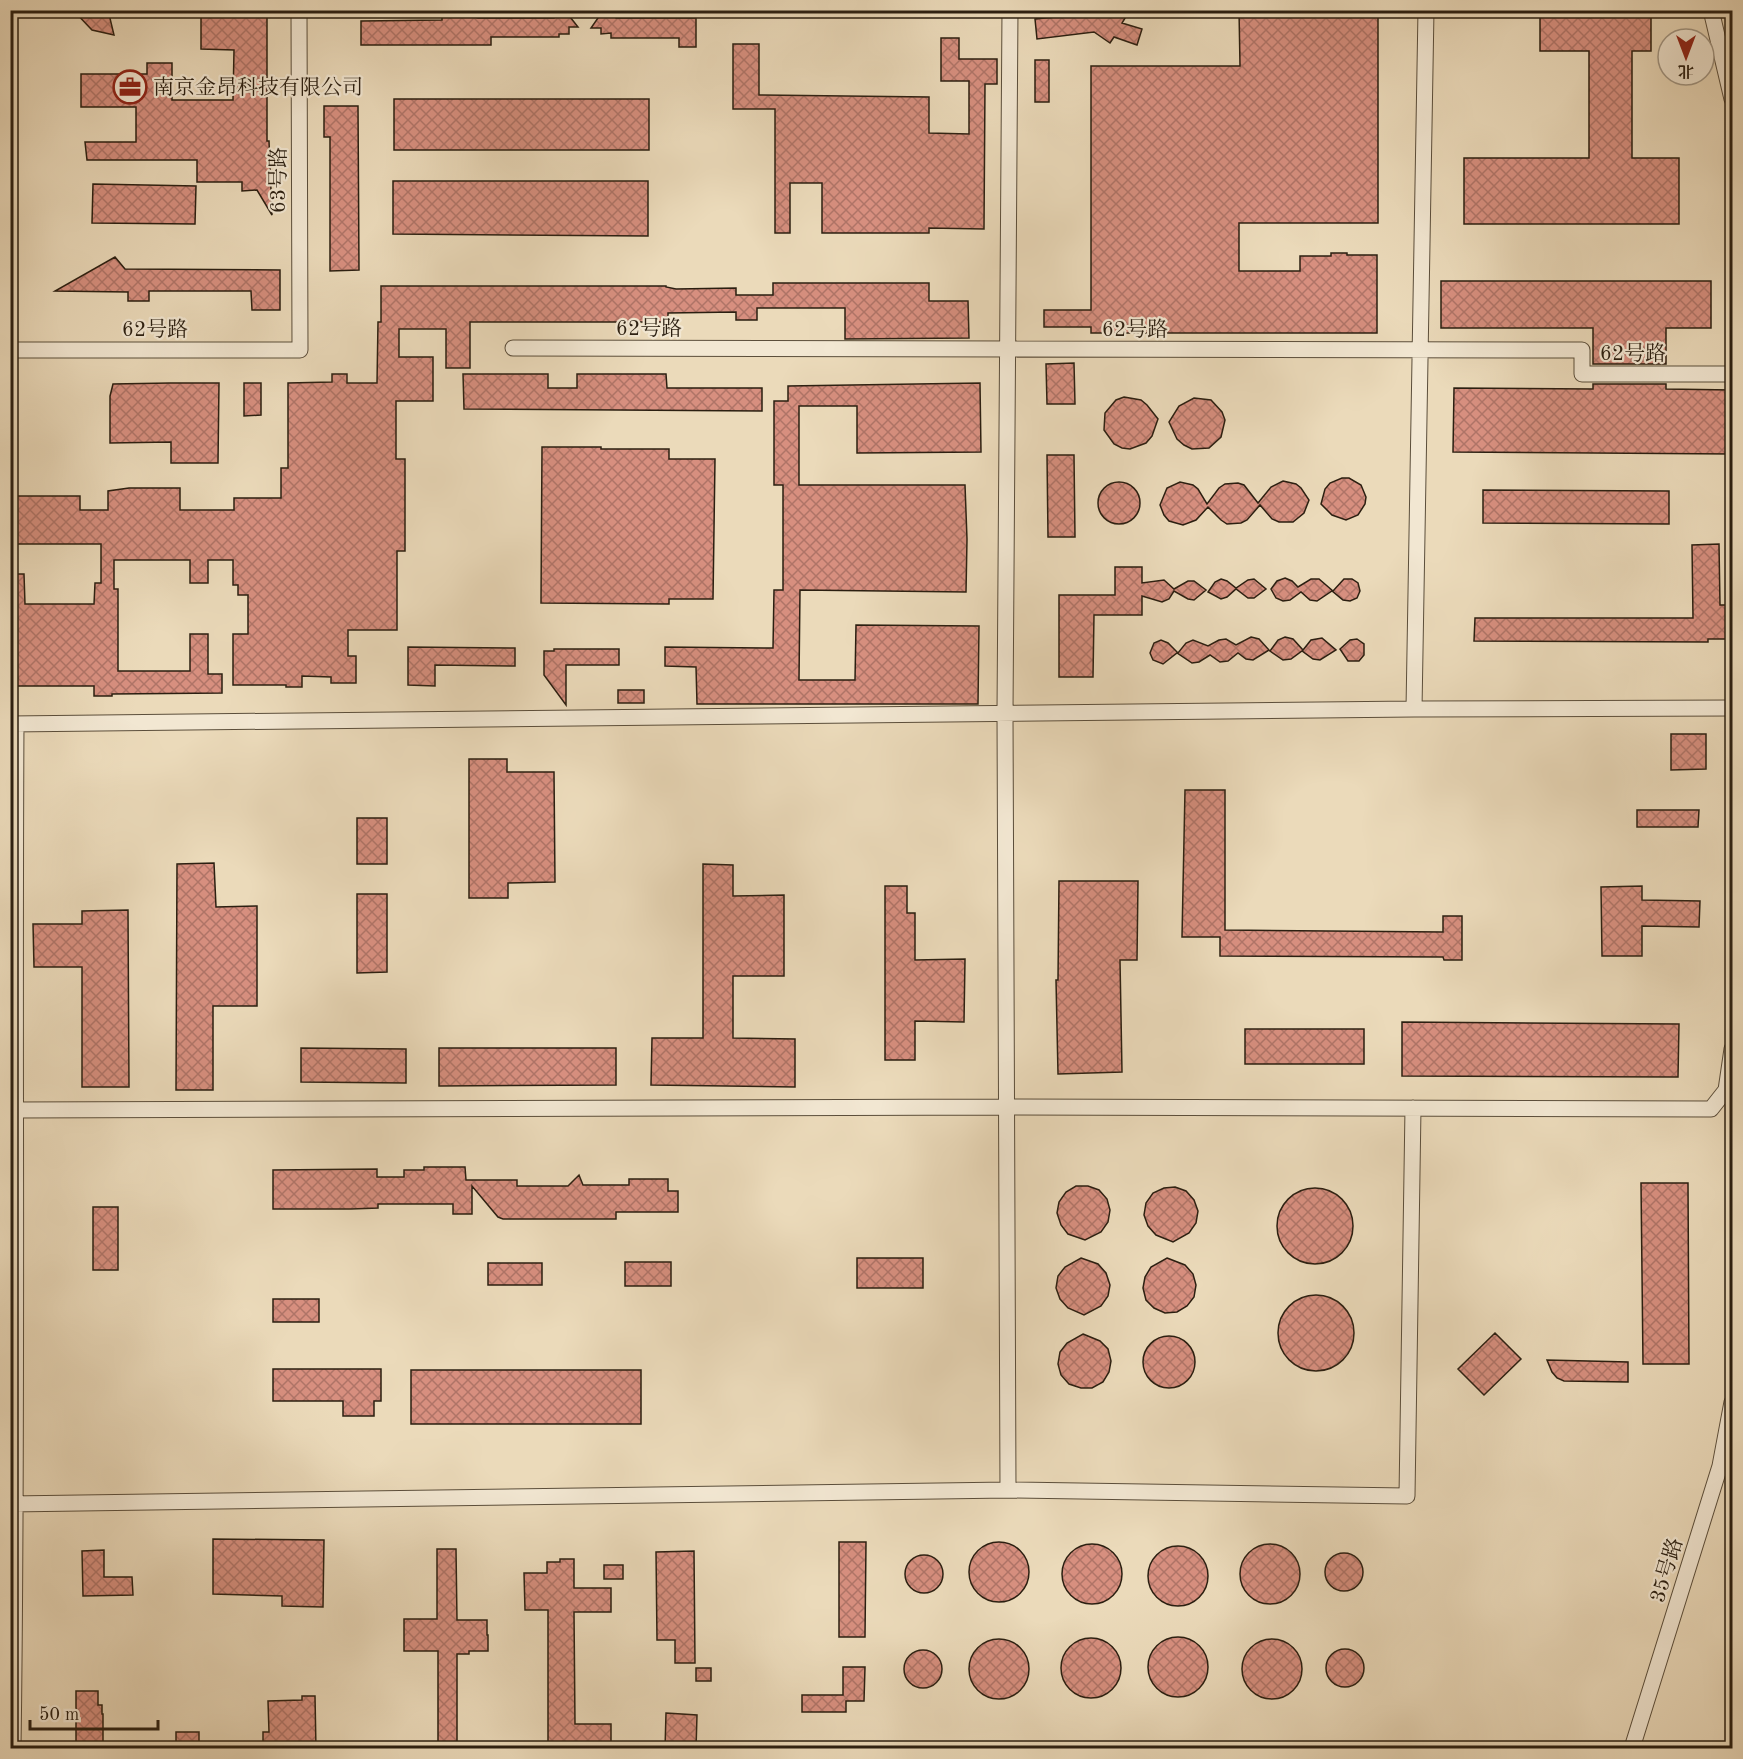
<svg xmlns="http://www.w3.org/2000/svg" width="1743" height="1759" font-family="'Old Standard TT','Noto Serif SC',serif">
<style>
.building{fill:url(#building-cross-hatch);stroke:#2b1f11;stroke-width:1.5}
.lines{fill:none;stroke-linecap:round;stroke-linejoin:round}
.street-casing{stroke:#5b4e3b;stroke-width:17}
.street{stroke:#f2e7d2;stroke-width:15}
.labels{text-anchor:middle;stroke-width:4.5;stroke-linejoin:round;paint-order:stroke}
.poi-label{font-size:21px;fill:#2b1f11;stroke:#f2e7d2;text-anchor:start}
.street-label{font-size:21px;fill:#2b1f11;stroke:#f2e7d2}
</style>
<defs>
<pattern id="building-cross-hatch" width="8" height="8" patternUnits="userSpaceOnUse" patternTransform="scale(1.5)"><rect width="8" height="8" fill="#d78f7f"/><path d="M0 0l8 8M0 8l8-8" fill="none" stroke="#af7467"/></pattern>
</defs>
<rect width="100%" height="100%" fill="#ebdaba"/>
<filter id="stains"><feTurbulence type="fractalNoise" baseFrequency=".00333" numOctaves="4"/><feColorMatrix values="0 0 0 0 .2 0 0 0 0 .09 0 0 0 0 .02 0 0 0 .5 -.17"/></filter>
<radialGradient id="worn" r=".72"><stop offset=".6" stop-color="#630" stop-opacity="0"/><stop offset="1" stop-color="#630" stop-opacity=".3"/></radialGradient>
<path class="building" d="M73,10H108L114,35L92,30Z
M442,10H459V16H471L478,18H554L558,14L567,13L578,27H569V34H559V37H491V45H361V21L442,20Z
M1091,10H1130L1122,23L1142,29L1137,45L1114,37L1110,43L1094,32L1037,39L1035,19L1087,14Z
M1239,10H1378V223H1239V271H1300V256H1331V253H1347V255H1377V333H1091V327H1044V310H1091V66H1240Z
M1540,10H1651V51H1632V158H1679V224H1464V158H1589V51H1540Z
M201,11H267V141H269L272,215L257,190L242,191V182H197V160H87L85,142H136V107H81V74H147V63H172V100H233L234,50L201,49Z
M604,13L612,14L616,18H696V47H679V38H611V33L601,34V28H591L600,15Z
M941,38H959V59H997V84H985L984,229L929,228V233H822V183H790V233H775V109H733V44H759V95L929,97V133L969,134V81H941Z
M1035,60H1049V102H1035Z
M394,99H649V150H394Z
M324,106H358L359,270L330,271V137H324Z
M393,181H648V236L393,234Z
M93,184L196,186L195,224L92,223Z
M115,257L125,269L280,270V310H252L251,291H149V301H128V292L55,291Z
M1441,281H1711V328H1666V364H1593V328H1441Z
M773,283H929V301H968L969,338L845,339V308H757V320H736V312L668,313V322H470V368H446V329H399V357H433V401H396V459H405V551H397V630H348V656H356V683H331V677L302,676V687H286V685H233V634H248V595H238V585H233V560H208V583H190V560H114V589H118V671H190V634H208V674H222V693L112,694V696H94V686H10V574H24L25,604H94L95,583H101V544H10V496H80V510H108V491L129,488H180V510H234V498H281V468H288V383L332,382V374H347V383H377L378,322H381V286H666V287L676,289L736,288V295H773Z
M1074,363L1075,404H1047L1046,364Z
M463,374H548V388H577V374H666L667,388H762V411L464,409Z
M170,383H219L218,463H171V442L110,443V396L113,384Z
M244,383H261V415L244,416Z
M980,383L981,452L857,453V406H799V485H965L967,539L966,592L800,590L799,680H855L856,625L979,626L978,704H697L696,667L665,666V647L773,648L774,590H783V485H774V401H788V386Z
M1593,384H1666V389L1732,390V454L1453,452L1454,388L1593,389Z
M1124,397L1141,400L1147,405L1158,419L1152,436L1146,443L1130,449L1122,448L1114,444L1104,430L1105,413L1116,400Z
M1194,398L1211,400L1222,412L1225,420L1221,437L1209,448L1192,449L1184,445L1177,439L1169,422L1179,406Z
M542,447H601V449H669V459H715L713,599H669V604L541,603Z
M1047,455H1074L1075,537H1048Z
M1342,478H1349L1361,485L1366,497L1365,504L1358,515L1346,520L1332,515L1321,504L1325,489L1330,483Z
M1283,481L1296,484L1301,488L1309,500L1304,513L1293,522H1279L1272,519L1260,505L1247,520L1241,523L1227,524L1221,520L1208,507L1196,520L1183,525L1169,521L1164,515L1160,505L1167,488L1180,482L1193,485L1198,489L1207,504L1219,488L1225,484L1238,483L1244,485L1258,503L1271,487Z
M1098 503a21 21 0 1 1 42 0a21 21 0 1 1-42 0Z
M1483,490L1669,491V524L1483,523Z
M1719,544L1720,605H1732V639H1708V642L1474,641L1475,618H1693L1692,545Z
M1115,567H1142V583L1164,580L1174,589L1188,581H1194L1206,590L1194,600L1188,599L1174,591L1169,599L1162,602L1142,596V615H1094L1093,677H1059V595H1115Z
M1285,578L1292,581L1298,587L1311,579H1319L1333,591L1344,579H1352L1358,583L1360,591L1357,598L1350,601L1343,600L1332,591L1317,601L1310,600L1301,592L1290,600L1283,601L1276,598L1271,589L1277,581Z
M1221,579L1227,581L1236,588L1248,580L1254,579L1266,589L1254,598H1248L1236,589L1227,597L1221,599L1208,592L1215,582Z
M1251,637L1259,639L1269,650L1253,660L1246,659L1238,653L1228,661L1220,662L1210,655L1199,662L1192,663L1177,653L1163,664L1153,660L1150,653L1154,643L1161,640L1168,643L1178,653L1186,643L1193,640L1208,646L1219,640L1226,639L1236,645Z
M1285,637L1293,639L1303,650L1311,640L1322,638L1336,650L1320,660L1313,659L1302,651L1291,659L1283,660L1270,651L1278,640Z
M1357,639L1364,644V655L1359,661H1348L1340,649L1350,640Z
M408,647L515,648V666L435,665V686L408,685Z
M554,649H619V665H566V705L544,675V651H554Z
M618,690H644V703H618Z
M1671,734H1706V769L1671,770Z
M469,759H507V772H554L555,882L508,883V898H469Z
M1185,790H1225V930L1443,932V916H1462V960H1444L1443,957L1220,956V937H1182Z
M1637,810H1699L1698,827H1637Z
M357,818H387V864H357Z
M214,863L216,907L257,906V1006H213V1090H176L177,864Z
M703,864L733,865V896L784,895V976H733V1038L795,1039V1087L651,1085L652,1038H703Z
M1059,881H1138L1137,960H1120L1122,1072L1058,1074L1056,980H1058Z
M885,886H907V913H915V960L965,959L964,1022L915,1021V1060H885Z
M1642,886V900L1700,901L1699,927L1642,926V956H1602L1601,887Z
M357,894H387V972L357,973Z
M128,910L129,1087H82V967H34L33,924H82V911Z
M1402,1022L1679,1024L1678,1077L1402,1076Z
M1245,1029H1364V1064H1245Z
M301,1048L406,1049V1083L301,1082Z
M439,1048H616V1085L439,1086Z
M424,1167H465L466,1180H517V1186H568L579,1175L583,1185H629V1179H668V1191H678V1212H616V1219H503L498,1217L472,1186V1214H453V1204H378V1208L351,1209H273V1170L377,1169V1177H404V1170H424Z
M1641,1183H1688L1689,1364H1643Z
M1076,1186H1088L1099,1190L1107,1199L1110,1210L1108,1222L1101,1232L1085,1240L1068,1234L1061,1225L1057,1213L1059,1202L1066,1192Z
M1175,1187L1186,1191L1194,1200L1198,1211L1196,1223L1189,1233L1173,1242L1156,1235L1148,1226L1144,1215L1146,1203L1153,1193L1164,1188Z
M1277 1226a38 38 0 1 1 76 0a38 38 0 1 1-76 0Z
M93,1207H118V1270H93Z
M857,1258H923V1288H857Z
M1081,1258L1098,1264L1106,1273L1110,1285L1108,1296L1101,1306L1084,1315L1068,1308L1060,1299L1056,1288L1058,1276L1065,1267Z
M1167,1258L1185,1265L1193,1274L1196,1285L1194,1297L1187,1306L1177,1312L1165,1313L1154,1308L1146,1300L1143,1288L1145,1277L1151,1267Z
M625,1262H671V1286H625Z
M488,1263H542V1285H488Z
M1278 1333a38 38 0 1 1 76 0a38 38 0 1 1-76 0Z
M273,1299H319V1322H273Z
M1495,1333L1521,1359L1484,1395L1458,1369Z
M1083,1334L1100,1341L1108,1349L1111,1361L1109,1372L1103,1382L1092,1388H1081L1069,1384L1061,1375L1058,1364L1060,1352L1067,1343Z
M1143 1362a26 26 0 1 1 52 0a26 26 0 1 1-52 0Z
M1547,1360L1628,1362V1382L1564,1381L1557,1378L1552,1372Z
M273,1369H381V1401H374V1416H343V1401H273Z
M411,1370H641V1424H411Z
M213,1539L324,1540L323,1607L282,1606V1596L213,1594Z
M969 1572a30 30 0 1 1 60 0a30 30 0 1 1-60 0Z
M839,1542H866L865,1637H839Z
M1062 1574a30 30 0 1 1 60 0a30 30 0 1 1-60 0Z
M1240 1574a30 30 0 1 1 60 0a30 30 0 1 1-60 0Z
M1148 1576a30 30 0 1 1 60 0a30 30 0 1 1-60 0Z
M437,1549H456L457,1620H487V1635H488V1651H469V1654H457V1749H438V1651H404V1619H437Z
M104,1550V1577H132L133,1595L83,1596L82,1551Z
M694,1551L695,1663H675V1640H657L656,1552Z
M1325 1572a19 19 0 1 1 38 0a19 19 0 1 1-38 0Z
M905 1574a19 19 0 1 1 38 0a19 19 0 1 1-38 0Z
M560,1559H574V1588H611V1612H574L575,1724H611V1749H548V1610H525L524,1573H547V1562H560Z
M604,1565H623V1579H604Z
M1148 1667a30 30 0 1 1 60 0a30 30 0 1 1-60 0Z
M1061 1668a30 30 0 1 1 60 0a30 30 0 1 1-60 0Z
M1242 1669a30 30 0 1 1 60 0a30 30 0 1 1-60 0Z
M969 1669a30 30 0 1 1 60 0a30 30 0 1 1-60 0Z
M1326 1668a19 19 0 1 1 38 0a19 19 0 1 1-38 0Z
M904 1669a19 19 0 1 1 38 0a19 19 0 1 1-38 0Z
M843,1667H865L864,1701H846V1712H802V1695H843Z
M696,1668H711V1681H696Z
M76,1691H98V1705H102V1714H103V1749H76Z
M302,1696H315L316,1749H263V1732H269L268,1701L302,1700Z
M666,1713L697,1715L696,1749H665Z
M176,1732H199V1749H176Z"/>
<g class="lines">
<g class="street-casing">
<path id="street" d="M1711,10L1732,99
M513,348L1582,350V374H1732
M10,350H300L299,10
M1414,709L1426,10
M10,724L1414,709L1732,708
M14,1110L1008,1107L1711,1109L1726,1090L1732,1049
M1008,1490L1005,713L1010,10
M10,1504L1008,1490L1407,1496L1413,1108
M13,1748C18,1407 14,1066 16,724
M1632,1748L1720,1466L1732,1402"/>
</g>
<use href="#street" class="street"/>
</g>
<defs>
<g id="office-ring" transform="scale(1.725)"><circle r="9.5" fill="#f2e7d2" stroke="#8f2418" stroke-width="1.5"/><path d="M-6-3h4V-5.5h4V-3h4V5H-6ZM-1-4.5V-3h2v-1.5ZM-6 0V1H6V0Z" fill="#8f2418"/></g>
</defs>
<g fill-rule="evenodd">
<use href="#office-ring" x="130" y="87"/>
</g>
<g class="labels">
<g class="poi-label">
<text x="153" y="94">南京金昂科技有限公司</text>
</g>
<g class="street-label">
<text transform="translate(278 180) rotate(-90)" y="7">63号路</text>
<text x="649" y="335">62号路</text>
<text x="155" y="336">62号路</text>
<text x="1135" y="336">62号路</text>
<text x="1633" y="360">62号路</text>
<text transform="translate(1666 1570) rotate(-73)" y="7">35号路</text>
</g>
</g>
<rect width="1743" height="1759" fill="none" stroke="#ebdaba" stroke-width="36"/>
<rect x="12" y="12" width="1719" height="1735" fill="none" stroke="#2b1f11" stroke-width="3"/>
<rect x="18" y="18" width="1707" height="1723" fill="none" stroke="#2b1f11" stroke-width="1.5"/>
<g transform="translate(1686 57) rotate(180)"><circle r="28" fill="#f2e7d2" stroke="#a29785" stroke-width="1.5"/>
<path d="M0-4.5L10 22L0 15L-10 22Z" fill="#8f2418"/>
<text y="-9" font-size="16" font-weight="bold" text-anchor="middle" fill="#2b1f11">北</text>
</g>
<path d="M30 1720v9h128v-9" fill="none" stroke="#2b1f11" stroke-width="3"/>
<text x="39" y="1720" font-size="18" fill="#2b1f11" stroke="#f2e7d2" stroke-width="4.5" paint-order="stroke">50 m</text>
<rect width="100%" height="100%" filter="url(#stains)"/>
<rect width="100%" height="100%" fill="url(#worn)"/>
</svg>
